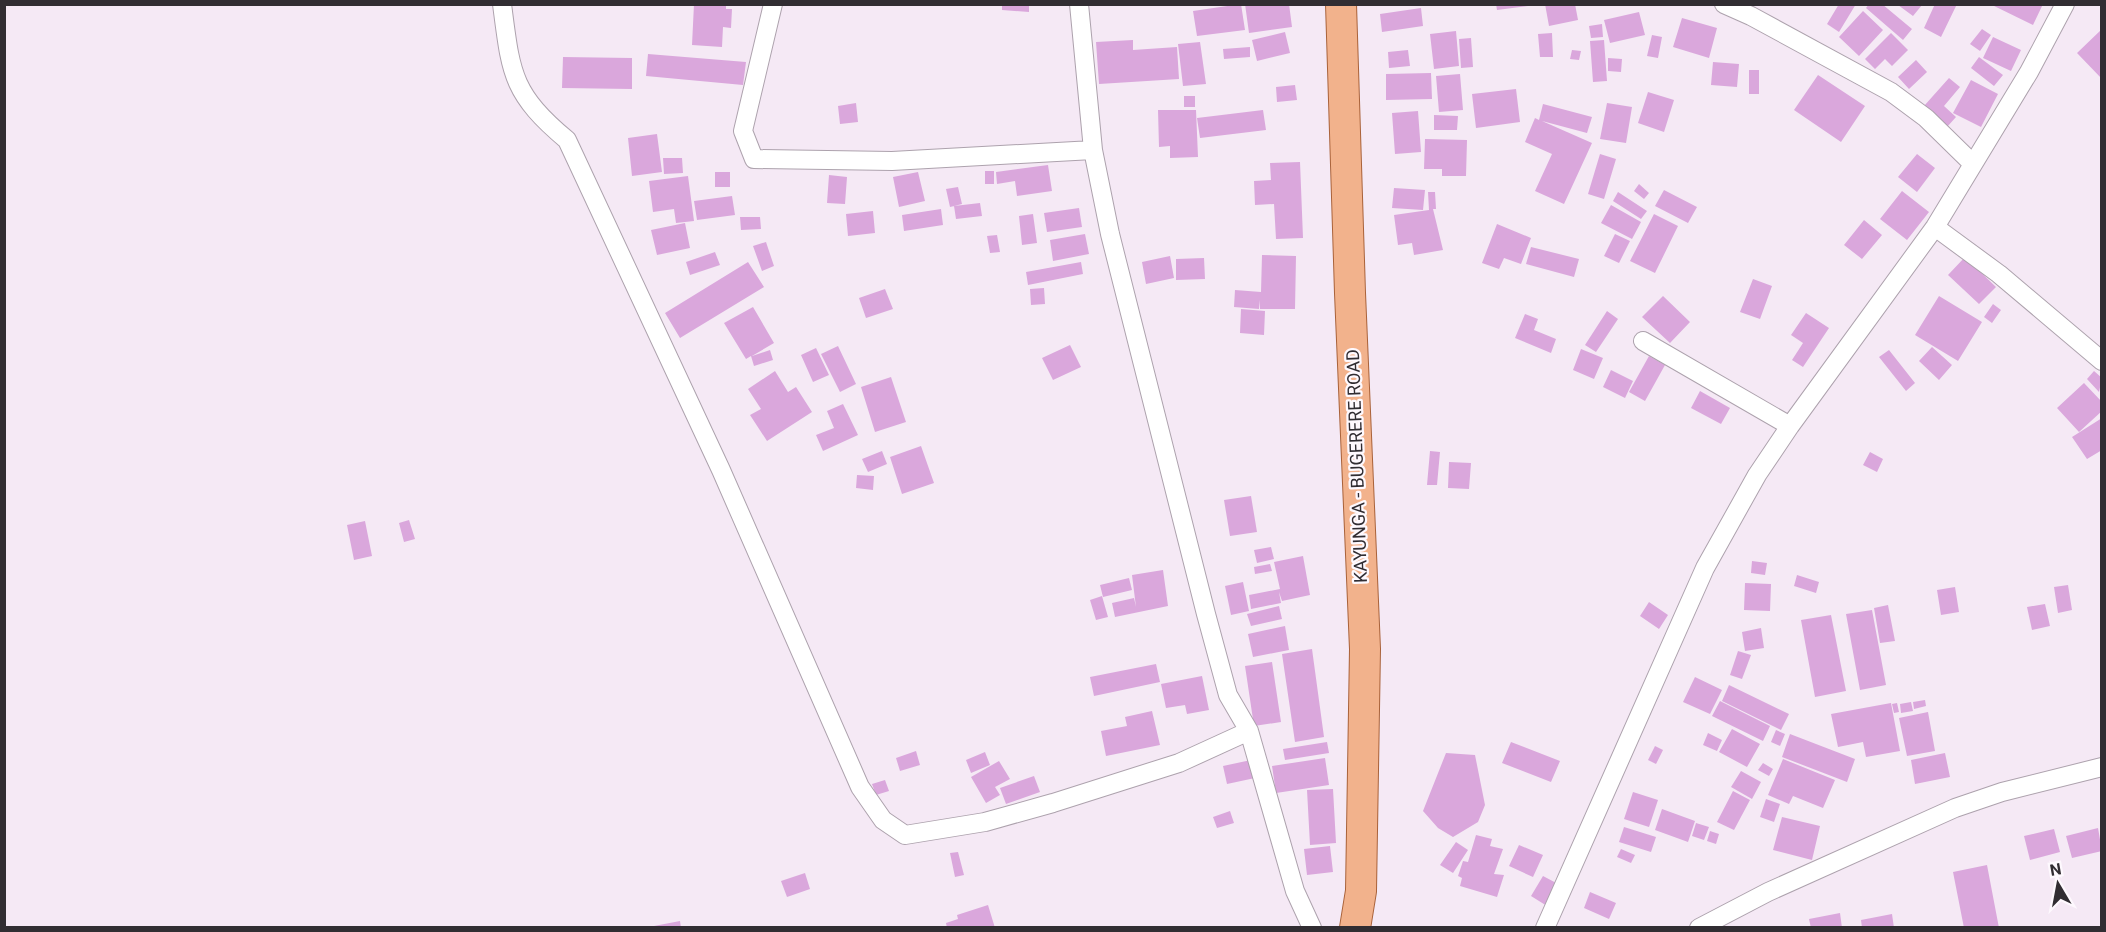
<svg xmlns="http://www.w3.org/2000/svg" width="2106" height="932" font-family="Roboto,sans-serif">
<style>
.building{fill:#daa7dc}
.lines{fill:none;stroke-linecap:round;stroke-linejoin:round}
.minor-casing{stroke:#ada2ad;stroke-width:20}
.primary-casing{stroke:#a9623a;stroke-width:32}
.minor{stroke:#fff;stroke-width:18}
.primary{stroke:#f2b28c;stroke-width:30}
.labels{text-anchor:middle;stroke-width:4.5;stroke-linejoin:round;paint-order:stroke}
.street-label{font-size:18px;fill:#312d32;stroke:#fef9fe}
</style>
<rect width="100%" height="100%" fill="#f5e9f5"/>
<path class="building" d="M694,4H726V9H732L731,28L723,27L722,47L692,45Z
M1002,4H1029V12L1002,10Z
M1241,4L1245,30L1197,36L1193,11Z
M1245,4H1289L1292,27L1249,33Z
M1496,4H1528V6L1497,10Z
M1545,4H1575L1578,20L1549,26Z
M1839,4H1856L1839,32L1827,24Z
M1869,4H1882L1912,29L1903,40L1866,8Z
M1935,4H1957L1941,37L1924,28Z
M1990,4H2043L2033,25Z
M1898,5H1922L1913,16Z
M1421,8L1423,26L1382,32L1380,14Z
M1863,11L1883,30L1859,56L1839,37Z
M1639,12L1645,35L1610,43L1604,20Z
M1682,18L1717,28L1709,58L1673,47Z
M1602,24L1603,37L1591,38L1589,26Z
M1982,29L1991,35L1980,51L1970,44Z
M2102,29V79L2077,53Z
M1456,31L1459,66L1434,69L1430,34Z
M1285,32L1290,53L1257,61L1252,40Z
M1552,33L1553,57H1540L1538,34Z
M1891,33L1908,50L1892,66L1885,59L1875,69L1865,59Z
M1652,35L1662,37L1658,58L1647,56Z
M1993,37L2021,50L2011,71L1983,58Z
M1471,38L1473,67L1461,68L1459,39Z
M1133,40V50L1177,47L1179,79L1099,84L1096,42Z
M1604,40L1607,81L1593,82L1590,41Z
M1200,42L1206,84L1183,86L1178,44Z
M1250,47V57L1224,59L1223,49Z
M1408,50L1410,66L1389,68L1388,52Z
M1572,50L1581,51L1579,60L1570,59Z
M648,54L746,62L743,85L646,76Z
M563,57L632,58V89L562,88Z
M1979,57L2003,75L1994,86L1971,68Z
M1608,58L1622,59L1621,72L1608,71Z
M1916,60L1927,72L1909,89L1898,77Z
M1713,62L1739,64L1737,87L1711,85Z
M1749,70H1759V94H1749Z
M1431,73L1432,99L1386,100V74Z
M1460,74L1463,110L1439,112L1436,76Z
M1818,75L1865,106L1841,142L1794,110Z
M1949,78L1960,87L1944,106L1956,117L1947,127L1924,106Z
M1971,80L1998,94L1981,127L1953,113Z
M1295,85L1297,100L1277,102L1276,87Z
M1516,89L1520,122L1476,128L1472,94Z
M1648,92L1674,100L1664,132L1638,123Z
M1184,96H1195V107H1184Z
M856,103L858,122L840,124L838,106Z
M1607,103L1632,107L1626,143L1600,139Z
M1543,104L1592,117L1587,133L1542,121L1592,143L1564,204L1535,191L1552,154L1525,142L1535,118L1539,120Z
M1158,110H1196L1198,157L1170,158V146L1159,147Z
M1263,110L1266,130L1200,138L1197,118Z
M1418,111L1421,152L1395,154L1392,113Z
M1434,115L1458,116L1457,130H1434Z
M657,134L662,172L632,176L628,138Z
M1425,139L1467,140L1466,176H1442V169H1424Z
M1600,154L1616,159L1604,199L1588,194Z
M1917,154L1935,168L1917,192L1898,177Z
M663,158H682L683,173L664,174Z
M1300,162L1303,238L1276,239L1274,204L1255,205L1254,181L1271,180L1270,163Z
M1048,165L1052,191L1017,196L1015,181L997,184L996,172Z
M985,171H994V184H985Z
M715,172H730V187H715Z
M918,172L925,201L899,207L893,177Z
M829,175L847,177L845,204L827,203Z
M688,176L694,221L676,223L674,209L653,212L649,181Z
M1639,184L1649,193L1644,199L1634,191Z
M958,187L962,204L950,207L946,189Z
M1394,188L1425,190L1423,210L1392,208Z
M1664,190L1697,207L1688,223L1655,206Z
M1902,191L1929,212L1907,240L1880,219Z
M1428,192H1435L1436,209H1433L1443,250L1414,255L1412,243L1398,245L1394,215L1429,210Z
M1618,192L1647,211L1641,219L1613,201Z
M732,196L735,215L697,220L694,201Z
M980,203L982,216L956,219L954,206Z
M1611,205L1641,222L1632,239L1601,223Z
M1079,208L1082,227L1047,232L1044,213Z
M941,209L943,225L904,231L902,215Z
M873,211L875,233L848,236L846,214Z
M1033,214L1037,243L1022,245L1019,216Z
M1654,214L1678,226L1655,273L1630,261Z
M740,217H760L761,229L741,230Z
M1864,220L1882,235L1862,259L1844,245Z
M685,223L690,248L657,255L651,230Z
M1497,224L1531,238L1521,264L1504,258L1499,269L1482,263Z
M1085,234L1089,254L1053,261L1050,240Z
M1615,234L1630,241L1619,263L1604,256Z
M997,235L1000,252L990,253L987,236Z
M766,242L774,266L762,271L753,246Z
M1531,247L1579,259L1574,277L1526,264Z
M715,252L720,265L690,275L686,262Z
M1262,255L1296,256L1295,309H1260V300L1259,309L1234,307L1235,290L1261,292Z
M1170,256L1174,278L1146,284L1142,262Z
M1965,257L1996,287L1979,304L1948,275Z
M1204,258L1205,279L1176,280V259Z
M748,262L764,287L680,338L665,313Z
M1081,262L1083,274L1028,285L1026,272Z
M1753,279L1772,286L1760,319L1740,312Z
M1044,288L1045,304L1031,305L1030,289Z
M885,289L893,309L866,318L859,298Z
M1663,296L1690,322L1670,343L1642,317Z
M1939,296L1982,322L1958,361L1915,335Z
M1993,304L2001,310L1992,323L1984,317Z
M753,307L774,343L752,356L770,350L773,360L754,366L751,356L746,359L724,323Z
M1241,309L1265,311L1264,335L1240,333Z
M1607,311L1618,319L1596,352L1585,345Z
M1806,313L1829,328L1803,367L1792,360L1803,343L1791,335Z
M1525,314L1538,319L1534,330L1556,339L1551,353L1515,338Z
M1070,345L1081,367L1053,380L1042,358Z
M838,346L856,384L840,392L821,354Z
M1932,347L1952,365L1939,380L1919,361Z
M816,348L829,375L813,382L801,355Z
M1581,349L1603,358L1594,379L1573,370Z
M1889,350L1915,383L1906,391L1879,357Z
M1649,356L1665,365L1645,401L1629,392Z
M1611,370L1633,381L1625,398L1603,387Z
M775,371L788,392L796,387L812,412L767,441L750,415L761,409L748,389Z
M2094,371L2102,378L2099,392L2087,379Z
M891,377L906,422L875,432L861,387Z
M2084,383L2102,402V411L2079,432L2057,408Z
M1700,391L1730,408L1721,424L1691,408Z
M843,404L858,435L823,451L816,435L834,428L827,411Z
M2102,418V450L2087,459L2072,437Z
M921,446L934,483L902,494L890,457Z
M882,451L887,464L868,472L862,459Z
M1430,451L1440,452L1437,485H1427Z
M1870,452L1883,459L1877,472L1863,465Z
M1449,462L1471,463L1469,489L1448,488Z
M857,475L874,476L873,490L856,488Z
M1251,496L1257,532L1230,536L1224,500Z
M409,520L415,539L404,542L399,523Z
M365,521L372,556L354,560L347,525Z
M1271,547L1274,559L1257,563L1254,550Z
M1303,556L1310,595L1282,601L1279,592L1281,603L1251,609L1249,595L1280,589L1274,562Z
M1752,561L1767,563L1765,575L1751,573Z
M1270,564L1272,571L1255,574L1254,567Z
M1163,570L1168,606L1115,617L1112,603L1134,598L1136,607L1132,575Z
M1797,575L1819,582L1816,593L1794,586Z
M1129,578L1132,590L1103,597L1100,585Z
M1243,582L1249,611L1231,615L1225,586Z
M1745,583L1771,584L1770,611L1744,610Z
M2068,585L2072,610L2058,613L2054,587Z
M1955,587L1959,612L1941,615L1937,590Z
M1102,596L1108,617L1096,620L1090,600Z
M1649,602L1668,615L1659,629L1640,616Z
M2045,604L2050,626L2032,630L2027,607Z
M1888,605L1895,641L1880,643L1874,608Z
M1279,606L1282,619L1251,626L1247,614Z
M1872,610L1886,685L1860,690L1846,614Z
M1831,615L1846,691L1815,697L1801,620Z
M1285,626L1289,650L1253,657L1248,634Z
M1761,628L1764,648L1745,651L1742,632Z
M1312,649L1324,737L1295,742L1282,654Z
M1738,651L1751,655L1742,679L1730,675Z
M1272,662L1281,722L1254,726L1245,666Z
M1156,664L1160,682L1094,696L1090,677Z
M1202,676L1209,710L1187,714L1185,705L1166,708L1161,684Z
M1695,677L1722,690L1710,714L1683,702Z
M1729,685L1789,714L1781,730L1722,701Z
M1925,700L1926,706L1914,709L1913,702Z
M1720,701L1770,726L1763,741L1712,716Z
M1911,702L1913,711L1901,713L1900,704Z
M1891,703L1900,751L1866,757L1863,742L1838,747L1831,714Z
M1897,703L1899,712L1894,713L1892,704Z
M1152,711L1160,745L1106,756L1101,731L1127,726L1125,717Z
M1928,712L1935,751L1907,756L1899,718Z
M1732,729L1760,744L1747,767L1719,752Z
M1776,730L1785,734L1780,746L1771,742Z
M1708,733L1722,740L1717,751L1703,745Z
M1790,734L1855,759L1847,782L1782,757Z
M1327,742L1329,753L1285,760L1283,749Z
M1511,742L1560,761L1551,782L1502,763Z
M1655,746L1663,750L1656,764L1648,760Z
M916,751L920,765L900,771L896,758Z
M985,752L990,765L971,773L966,760Z
M1446,753L1475,755L1485,805L1478,822L1453,837L1438,828L1423,811Z
M1945,753L1950,777L1915,784L1911,760Z
M1325,758L1329,785L1276,793L1272,766Z
M1783,759L1835,780L1823,808L1793,796L1789,804L1768,795Z
M1251,760L1255,778L1227,784L1223,766Z
M999,761L1010,779L995,787L1000,795L986,803L971,777Z
M1763,763L1773,769L1769,776L1758,770Z
M1741,771L1761,782L1752,799L1731,787Z
M1034,776L1040,792L1006,804L1000,788Z
M885,780L889,791L876,795L872,784Z
M1333,789L1336,843L1310,845L1307,790Z
M1733,791L1750,800L1734,830L1717,822Z
M1633,792L1658,800L1649,827L1624,819Z
M1766,799L1780,804L1774,822L1760,817Z
M1662,809L1695,821L1688,842L1655,830Z
M1230,811L1234,823L1217,828L1213,817Z
M1782,817L1820,826L1812,860L1773,850Z
M1696,823L1709,827L1704,840L1692,836Z
M1624,827L1656,837L1651,852L1619,842Z
M2098,828L2102,851L2072,858L2066,836Z
M2054,829L2060,852L2030,860L2024,836Z
M1710,831L1719,834L1716,844L1707,841Z
M1476,835L1492,839L1490,846L1503,849L1494,874L1504,875L1497,897L1460,886L1462,878L1458,876L1463,861L1468,862Z
M1456,842L1468,850L1453,873L1440,865Z
M1519,845L1543,855L1533,877L1509,866Z
M1330,846L1333,872L1307,875L1304,849Z
M1621,849L1635,855L1631,863L1617,857Z
M958,852L964,875L955,877L950,853Z
M1987,865L1999,928H1964L1953,872Z
M805,873L810,889L787,897L781,881Z
M1543,876L1560,885L1547,906L1531,896Z
M1590,892L1616,903L1609,919L1584,908Z
M988,905L995,928H947L946,923L958,919L957,915Z
M1840,913L1842,928H1811L1809,919Z
M1892,914L1894,928H1862L1861,920Z
M680,921L681,928H654V926Z"/>
<g class="lines">
<g class="minor-casing">
<path id="minor" d="M502,4C511,73 511,93 567,140L721,470L860,787L883,820L905,835L985,822L1053,803L1179,763L1249,731
M773,4L743,131L754,159L892,161L1093,150
M1079,4L1093,150L1110,234L1206,614L1228,695L1249,731L1295,891L1312,928
M1724,4L1751,16L1891,92L1926,118L1972,163
M1935,227L1999,274L2102,361
M1643,341L1790,426
M1545,928L1705,568L1757,475L1790,426L1935,227L2029,72L2065,4
M1699,928L1768,892L1955,808L2002,792L2102,767"/>
</g>
<g class="primary-casing">
<path id="primary" d="M1341,4L1350,293L1365,649L1361,891L1355,928"/>
</g>
<use href="#minor" class="minor"/>
<use href="#primary" class="primary"/>
</g>
<g class="labels">
<g class="street-label">
<text transform="translate(1357 466) rotate(-92)" y="6">KAYUNGA - BUGERERE ROAD</text>
</g>
</g>
<rect width="2106" height="932" fill="none" stroke="#312d32" stroke-width="12"/>
<g transform="translate(2058 884) rotate(350)" stroke="#fef9fe" stroke-width="4.5" paint-order="stroke">
<path d="M0-4.5L10 22L0 15L-10 22Z" fill="#312d32"/>
<text y="-9" font-size="16" font-weight="bold" text-anchor="middle" fill="#312d32">N</text>
</g>
</svg>
